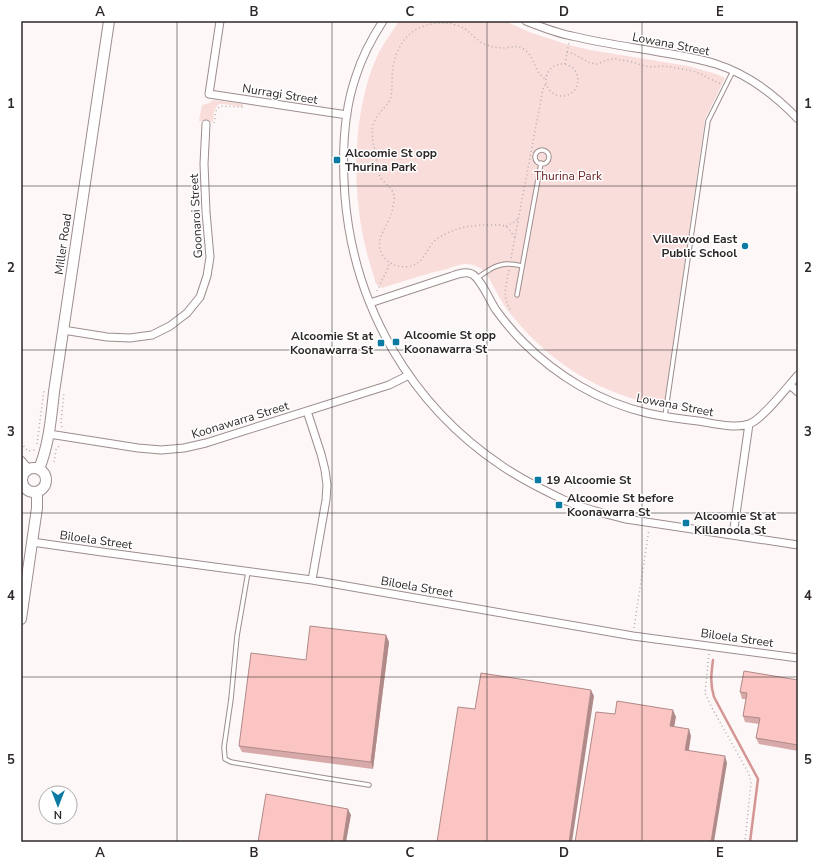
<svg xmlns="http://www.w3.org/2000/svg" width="819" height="863" font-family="'Nunito Sans',sans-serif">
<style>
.green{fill:#f9dddb}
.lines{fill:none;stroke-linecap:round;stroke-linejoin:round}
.stream{stroke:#d49593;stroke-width:2.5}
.lane-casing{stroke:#9c8e8d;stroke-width:5.5}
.street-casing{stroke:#9c8e8d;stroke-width:9}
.secondary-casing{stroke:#9c8e8d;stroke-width:12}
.path{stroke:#b4aeae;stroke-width:1.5;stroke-dasharray:1 3;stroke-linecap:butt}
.lane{stroke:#fff;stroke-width:3.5}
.street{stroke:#fff;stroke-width:7}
.secondary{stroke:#fff;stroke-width:10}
.wall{fill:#d7a9a8}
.shaded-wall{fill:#af8a88}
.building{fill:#fac5c3;stroke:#af8a88}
.grid{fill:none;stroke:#2e2928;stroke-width:1;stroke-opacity:0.55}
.poi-dot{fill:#0b7ba4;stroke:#fff;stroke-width:1.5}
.labels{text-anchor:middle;stroke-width:3;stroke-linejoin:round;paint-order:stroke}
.street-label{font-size:12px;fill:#2e2928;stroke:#fff}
.poi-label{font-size:12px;font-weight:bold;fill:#2e2928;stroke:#fff;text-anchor:start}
.park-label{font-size:12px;fill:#6f2427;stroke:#fff}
.neatline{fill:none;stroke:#2e2928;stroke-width:1.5}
.grid-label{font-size:13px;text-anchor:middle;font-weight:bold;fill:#2e2928}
</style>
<rect width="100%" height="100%" fill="#fdf7f7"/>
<path class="green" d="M399,21H505L529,32L569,45L590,50L688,66L716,74L725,78L705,119L664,406C602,395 554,366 513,317C506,309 500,299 495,289C491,283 488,274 482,269C479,268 476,266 473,265C471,264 467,264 464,264C458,265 452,267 447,269C425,274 404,281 382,288L376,284C371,267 365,249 362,231C353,180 354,127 369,77C372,69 375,60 379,52C385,41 393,31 399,21Z
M213,100L243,104V107L223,104H219C213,109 214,115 213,122L199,121L202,105L209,103Z"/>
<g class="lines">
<path class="stream" d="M713,660C711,675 710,683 714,697L758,779L750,842
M21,841L22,842"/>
<g class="lane-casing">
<path id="lane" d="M535 157a7 7 0 1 1 14 0a7 7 0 1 1-14 0Z
M477,278C486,272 497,263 509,264C513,264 518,265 522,266
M517,295L541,163
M665,416L708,121L733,71
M248,572L237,636L231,699L224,747L225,759L231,762L325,778L369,785"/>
</g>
<g class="street-casing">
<path id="street" d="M220,21L209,94L347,115
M383,21C372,38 362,57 356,76C343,113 342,158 345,197C354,307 411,405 502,466C521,479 543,490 564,500C584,509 605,514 626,519L798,545
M526,21C541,27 556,33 572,36C601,43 630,47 659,52C678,55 697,58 716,64C748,74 775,95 798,119
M370,303L452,276C458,274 466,271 472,274C481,279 490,301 496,310C504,321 513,332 523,342C557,376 600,402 647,413C664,417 681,419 698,421C712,423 735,429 749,424C762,420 788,386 798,375
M63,330L107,337L130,338L152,335L170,326L187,313L200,297L207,276L210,257L206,212L204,164L206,124
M790,385L798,392
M307,411L321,454L325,470L327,485L326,500L312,580
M49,434L138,448L161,450L184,448L206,443L389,385L409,375
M21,460L29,469
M733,535L749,424
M32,542L102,552L312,580L633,636L798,658"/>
</g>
<g class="secondary-casing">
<path id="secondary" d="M22 480a12 12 0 1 1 24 0a12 12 0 1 1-24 0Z
M39,469C49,444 51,419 54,392L109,21
M21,619L37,508V492"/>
</g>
<path class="path" d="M567,52L574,54L590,63L597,64L610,59H616L632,62L641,65L649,67L665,66L693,71L703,75L708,78L721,84
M546 80a16 16 0 1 1 32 0a16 16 0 1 1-32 0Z
M565,64L569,42
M214,123L216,111L220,106L243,107
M506,226L513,223L518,219
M515,237C512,234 510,230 507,227C502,224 495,225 489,225C471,225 452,228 437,239C429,245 427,253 421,260C410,271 391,268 383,256C373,241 387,228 391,214C392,211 393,208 393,205C394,202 395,198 394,196C393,188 384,183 380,177C377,168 377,159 375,150C372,139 370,129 376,118C381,110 389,105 391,96C393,85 391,73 394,62C396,53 402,40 410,34C422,23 444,20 459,26C470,30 476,41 486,45C492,47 498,48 504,48C512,47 518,45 525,50C535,57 534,73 546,79
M511,258L543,89L546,84
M509,270C506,287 501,296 512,312
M377,291L388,268L389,263
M62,427L61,422L64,393
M21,443L28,451L35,450L36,448
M37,444L44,390
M54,462L56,450L59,446
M634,628L649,529
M709,654L705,693L711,706L749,774L751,783L745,842"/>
<use href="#lane" class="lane"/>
<use href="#street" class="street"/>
<use href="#secondary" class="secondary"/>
</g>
<path class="wall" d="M386,635L389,642L373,769L242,752L239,746L306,660Z
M798,680V751L759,744L756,738L759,724L745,722L743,716L746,699H742L740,692Z"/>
<path class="shaded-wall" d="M386,635L389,642L373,769L371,762Z
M591,690L594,696L572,842H569Z
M673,710L676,717L673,733L670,726Z
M689,729L691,736L688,756L685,750Z
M725,756L727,763L714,842H711Z
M348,809L351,815L346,842H343Z"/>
<path class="building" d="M310,626L386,635L371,762L239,746L251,653L306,660Z
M744,671L798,680V745L756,738L760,718L743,716L747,693L740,692Z
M481,673L591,690L569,842H437L458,707L475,709Z
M617,701L673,710L670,726L689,729L685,750L725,756L711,842H575L596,712L615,714Z
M266,794L348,809L343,842H258Z"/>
<path class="grid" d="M177,21V842M332,21V842M487,21V842M642,21V842M21,186H798M21,350H798M21,513H798M21,677H798"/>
<g class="poi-dot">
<rect x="333" y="156" width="8" height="8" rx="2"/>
<circle cx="745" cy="246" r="4"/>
<rect x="392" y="338" width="8" height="8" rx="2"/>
<rect x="377" y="339" width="8" height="8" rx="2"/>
<rect x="534" y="476" width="8" height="8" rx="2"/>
<rect x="555" y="501" width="8" height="8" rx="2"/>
<rect x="682" y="519" width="8" height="8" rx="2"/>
</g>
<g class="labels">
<g class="street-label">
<text transform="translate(671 44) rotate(11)" y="4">Lowana Street</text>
<text transform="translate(280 94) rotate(9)" y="4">Nurragi Street</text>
<text transform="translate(196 216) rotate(-93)" y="4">Goonaroi Street</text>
<text transform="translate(63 244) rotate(-82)" y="4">Miller Road</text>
<text transform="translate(675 405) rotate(11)" y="4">Lowana Street</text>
<text transform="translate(240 420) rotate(-17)" y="4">Koonawarra Street</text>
<text transform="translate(96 540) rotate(8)" y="4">Biloela Street</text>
<text transform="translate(417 587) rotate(10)" y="4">Biloela Street</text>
<text transform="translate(737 638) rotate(8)" y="4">Biloela Street</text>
</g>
<g class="poi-label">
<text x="345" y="157">Alcoomie St opp<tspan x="345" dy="14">Thurina Park</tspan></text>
<text x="737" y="243" text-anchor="end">Villawood East<tspan x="737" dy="14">Public School</tspan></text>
<text x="404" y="339">Alcoomie St opp<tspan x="404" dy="14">Koonawarra St</tspan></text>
<text x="373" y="340" text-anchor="end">Alcoomie St at<tspan x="373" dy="14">Koonawarra St</tspan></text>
<text x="546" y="484">19 Alcoomie St</text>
<text x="567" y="502">Alcoomie St before<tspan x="567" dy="14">Koonawarra St</tspan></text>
<text x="694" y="520">Alcoomie St at<tspan x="694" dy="14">Killanoola St</tspan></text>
</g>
<g class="park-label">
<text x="568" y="180">Thurina Park</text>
</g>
</g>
<rect width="819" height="863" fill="none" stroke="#ffffff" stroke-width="44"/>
<g transform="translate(58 805) rotate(180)"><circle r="19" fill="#ffffff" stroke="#aba9a9"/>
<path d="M0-3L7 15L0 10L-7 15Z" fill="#0b7ba4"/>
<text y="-6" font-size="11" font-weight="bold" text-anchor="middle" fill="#2e2928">N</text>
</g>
<rect x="22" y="22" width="775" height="819" class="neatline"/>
<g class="grid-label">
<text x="100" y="16">A</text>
<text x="254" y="16">B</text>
<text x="410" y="16">C</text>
<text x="564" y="16">D</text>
<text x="720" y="16">E</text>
<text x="11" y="108">1</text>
<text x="808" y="108">1</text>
<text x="11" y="272">2</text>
<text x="808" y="272">2</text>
<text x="11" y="436">3</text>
<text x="808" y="436">3</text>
<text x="11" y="600">4</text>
<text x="808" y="600">4</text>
<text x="11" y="764">5</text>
<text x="808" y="764">5</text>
<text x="100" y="857">A</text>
<text x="254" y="857">B</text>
<text x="410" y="857">C</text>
<text x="564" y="857">D</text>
<text x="720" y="857">E</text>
</g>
</svg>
